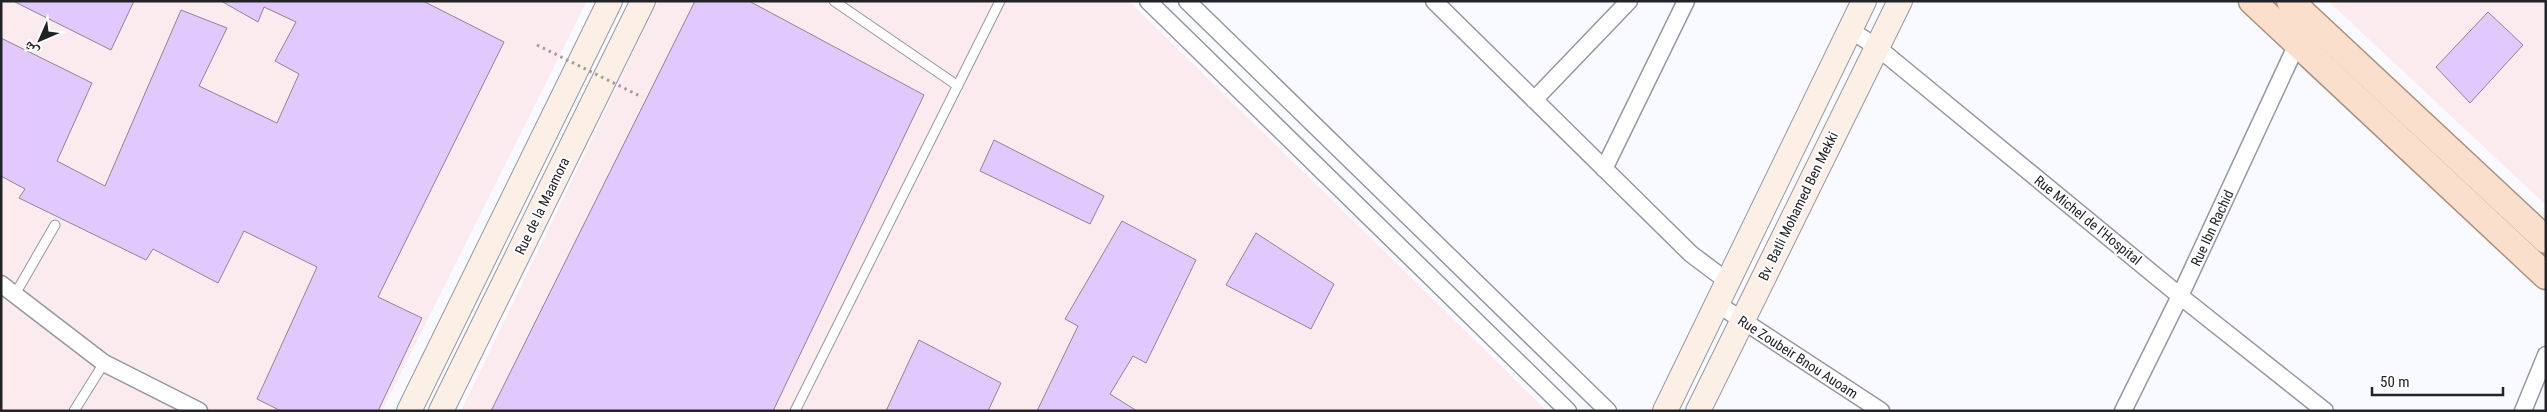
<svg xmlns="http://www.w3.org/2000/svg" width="2547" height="412" font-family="'Roboto Condensed','Noto Naskh Arabic',sans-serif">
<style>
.industrial{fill:#fcebee}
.building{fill:#e1c9fe;stroke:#8b8691}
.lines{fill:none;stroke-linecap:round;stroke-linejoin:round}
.lane-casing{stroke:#9598a2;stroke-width:11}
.street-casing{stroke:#9598a2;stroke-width:19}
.secondary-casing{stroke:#9598a2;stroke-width:26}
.primary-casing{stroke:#ac907c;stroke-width:29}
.lane{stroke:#fff;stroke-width:9}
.street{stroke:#fff;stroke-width:16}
.secondary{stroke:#fcefe6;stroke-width:24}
.primary{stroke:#fadfcc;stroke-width:26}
.path-bridge{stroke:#9d9ea2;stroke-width:3;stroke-dasharray:2.5 4;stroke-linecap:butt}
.labels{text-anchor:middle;stroke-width:4;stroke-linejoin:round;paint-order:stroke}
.street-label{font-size:14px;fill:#222327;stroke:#fff}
</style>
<rect width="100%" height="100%" fill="#f9faff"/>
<path class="industrial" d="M1,1H587L382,411H1Z
M658,1H1129L1547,411H461Z
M2328,1H2546V205Z"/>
<path class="building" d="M13,1H134L111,50Z
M221,1H423L504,42L378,297L422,318L378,411H281L257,399L317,267L244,231L218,283L153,249L146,260L19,198L25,189L1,176V38L92,83L57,161L105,186L181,10L227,28L199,86L277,123L299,74L275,61L296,22L264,7L258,22Z
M695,1H749L924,95L773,411H491Z
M2488,12L2523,45L2470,103L2436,67Z
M994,140L1104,196L1090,224L980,171Z
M1122,221L1196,260L1146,363L1133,356L1110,394L1137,411H1037L1078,326L1065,319Z
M1256,233L1334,284L1311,329L1226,285Z
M919,340L1001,383L988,411H886Z"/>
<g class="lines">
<g class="lane-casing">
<path id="lane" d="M834,1L958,86
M14,296L55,225
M74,411L104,363
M795,411L1000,1"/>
</g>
<g class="street-casing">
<path id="street" d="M1148,1L1568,411
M1187,1L1608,411
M1434,1L1691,254L1727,281
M1850,30L1877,47L2180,296L2325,411
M1534,100L1629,1
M1604,169L1686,1
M1,284L104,363L199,411
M1716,303L1881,411
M2123,411L2180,296L2297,44
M2523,411L2546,355"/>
</g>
<g class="secondary-casing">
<path id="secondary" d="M409,411L610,1
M441,411L643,1
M1665,411L1864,1
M1698,411L1900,1"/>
</g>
<g class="primary-casing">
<path id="primary" d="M2252,1L2546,276
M2290,1L2546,240"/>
</g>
<use href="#lane" class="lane"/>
<use href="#street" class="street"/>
<use href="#secondary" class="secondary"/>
<use href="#primary" class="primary"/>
<path class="path-bridge" d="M537,45L642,97"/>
</g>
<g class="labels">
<g class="street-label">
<text transform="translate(542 206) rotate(-64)" y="5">Rue de la Maamora</text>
<text transform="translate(1798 206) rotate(-64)" y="5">Bv. Batli Mohamed Ben Mekki</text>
<text transform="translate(2088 220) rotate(39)" y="5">Rue Michel de l'Hospital</text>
<text transform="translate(2212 228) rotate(-65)" y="5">Rue Ibn Rachid</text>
<text transform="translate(1798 357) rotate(33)" y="5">Rue Zoubeir Bnou Auoam</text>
</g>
</g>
<rect width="2547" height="412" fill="none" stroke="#222327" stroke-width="5"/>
<g transform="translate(40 40) rotate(225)" stroke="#ffffff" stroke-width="4" paint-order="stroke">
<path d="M0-4L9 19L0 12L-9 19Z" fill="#222327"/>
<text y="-8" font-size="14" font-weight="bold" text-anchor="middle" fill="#222327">ش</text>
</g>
<path d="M2372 387v8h131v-8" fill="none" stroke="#222327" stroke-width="2.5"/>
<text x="2380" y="387" font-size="15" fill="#222327" stroke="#ffffff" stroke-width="4" paint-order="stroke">50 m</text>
</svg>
